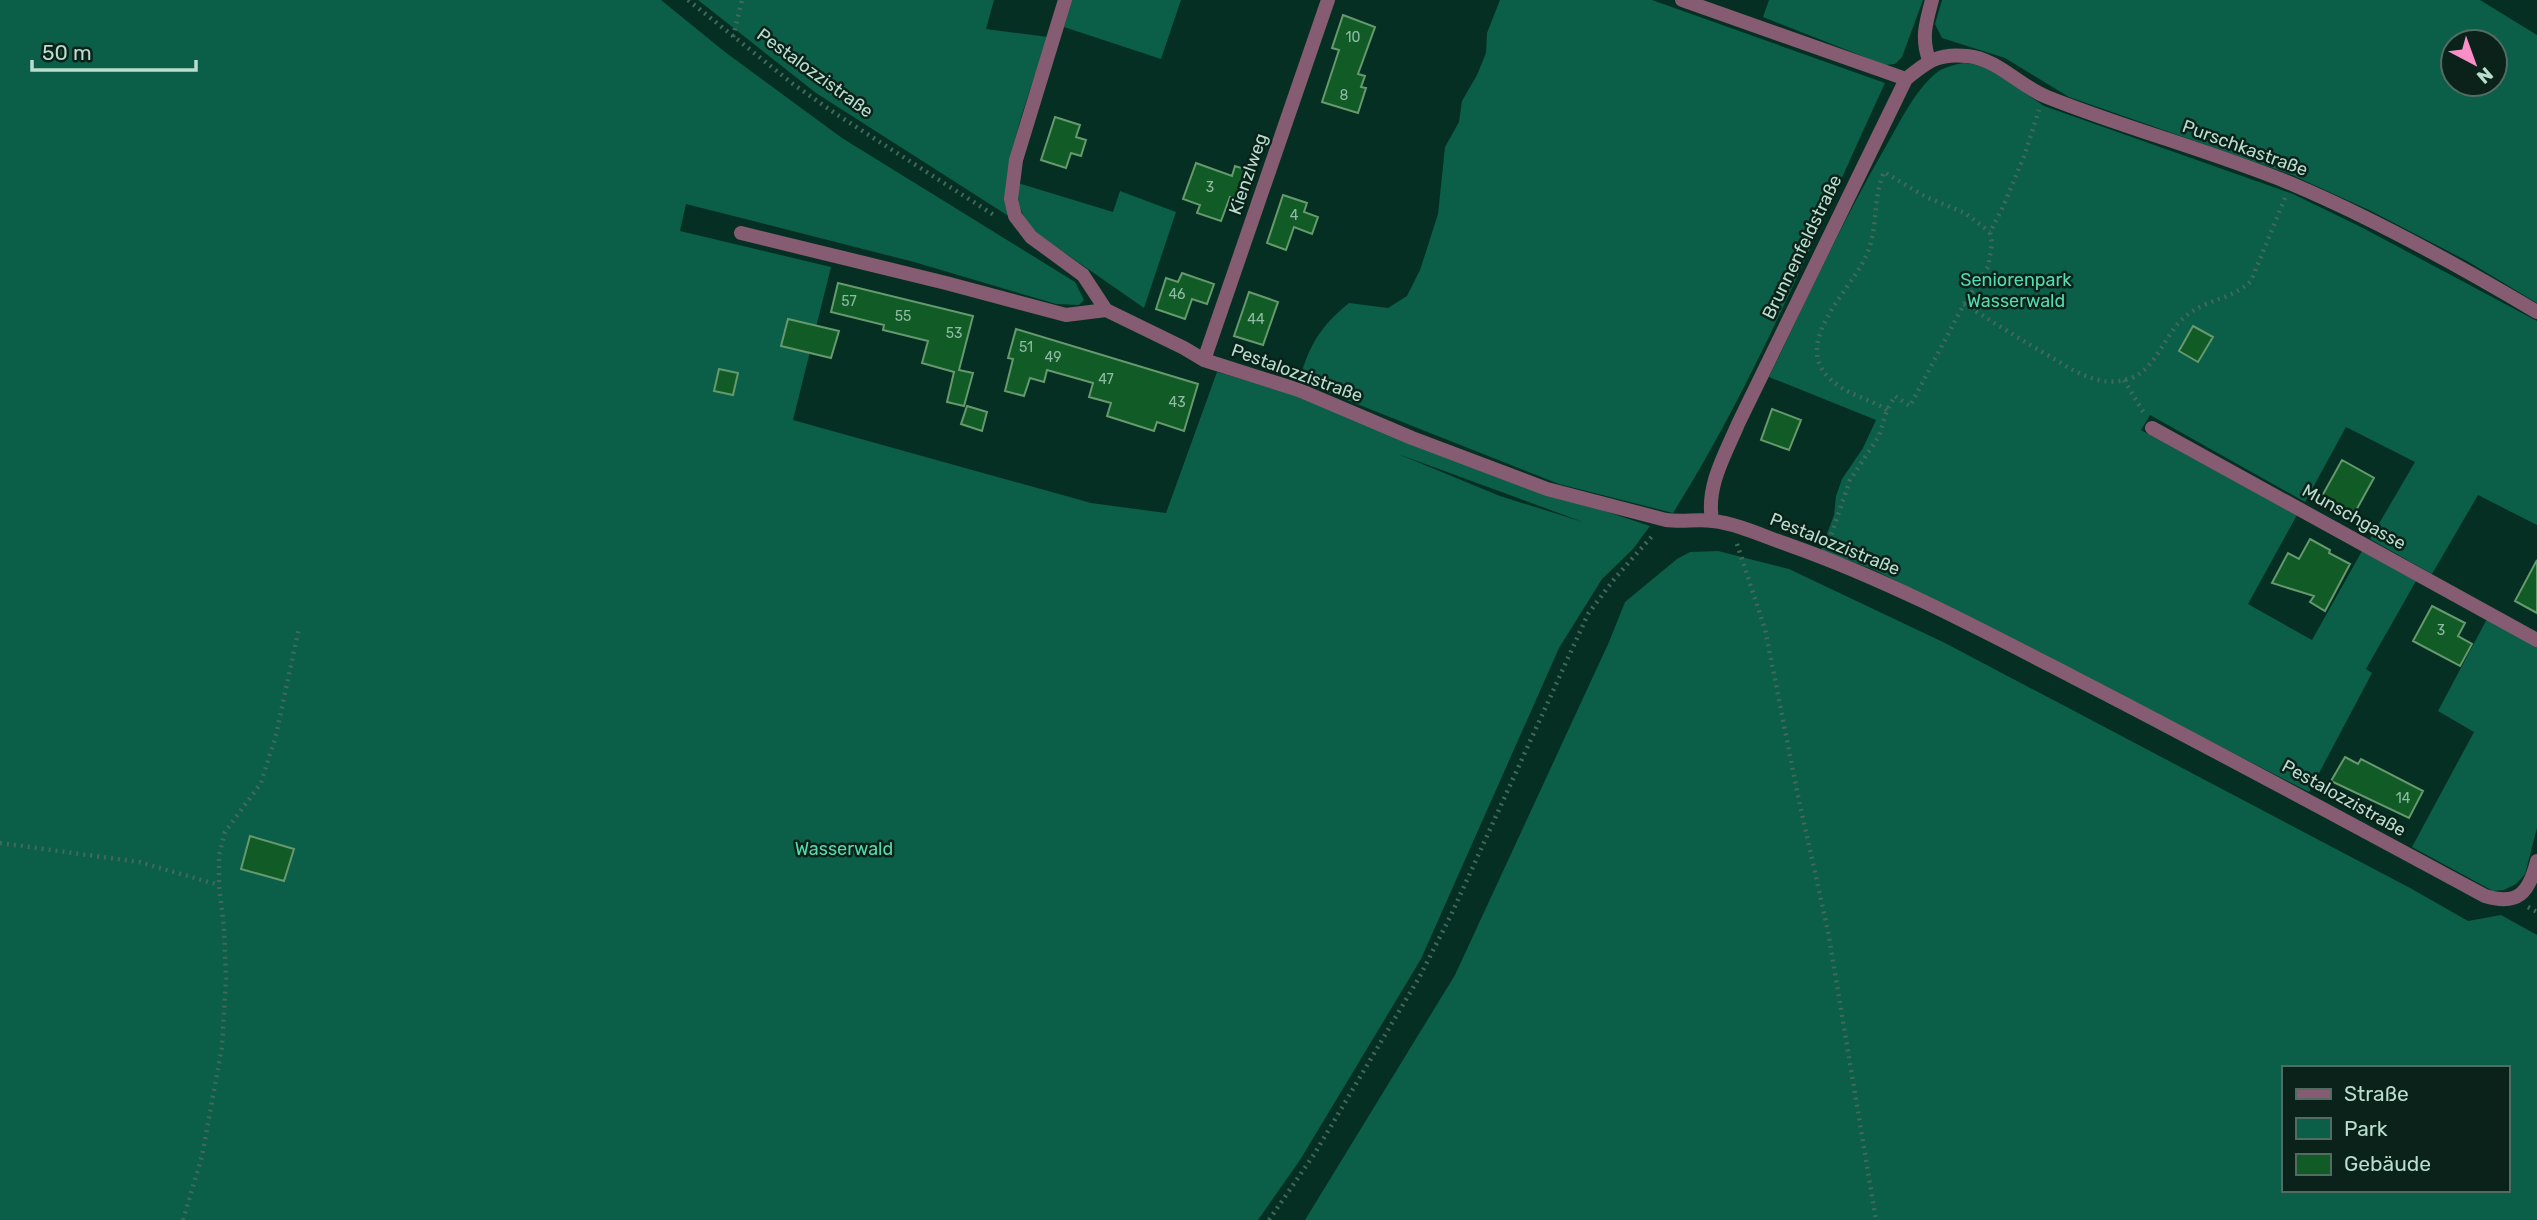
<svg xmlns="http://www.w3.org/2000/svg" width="2537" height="1220" font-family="Rubik,sans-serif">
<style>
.green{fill:#0b5e47;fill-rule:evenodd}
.building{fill:#115b26;stroke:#66996d;stroke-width:2}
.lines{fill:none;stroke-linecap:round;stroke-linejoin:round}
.path{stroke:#41695b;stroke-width:4.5;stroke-dasharray:2 5;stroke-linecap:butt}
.street{stroke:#855c71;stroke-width:14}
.labels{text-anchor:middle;stroke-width:5;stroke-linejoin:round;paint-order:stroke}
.number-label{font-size:14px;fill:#8fbca4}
.street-label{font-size:18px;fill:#b9ddce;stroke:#0b221a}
.park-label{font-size:18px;fill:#56dbb0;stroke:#0b221a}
</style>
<rect width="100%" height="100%" fill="#052f22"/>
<path class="green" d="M0,0H661L725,52L842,138L1075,282L1084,300L1079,305L1056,304L914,262L686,204L680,231L831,267L793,420L1091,503L1166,513L1217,372L1294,394L1532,487L1650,526L1633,549L1602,579L1559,648L1421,959L1300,1160L1258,1220H0ZM1398,454L1583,522L1500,496Z
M698,0H994L986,29L1048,37C1035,78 994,179 1010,217L816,93Z
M1072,0H1181L1161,59L1064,27Z
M1500,0H1652L1885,83C1818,227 1758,378 1673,513L1559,484L1299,381C1310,344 1319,328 1349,303L1388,308L1407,296L1420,270L1438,214L1445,147L1459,122L1462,101L1477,75L1486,53L1487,33Z
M1769,0H1923L1902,57L1895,64L1885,65L1763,17Z
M1942,0H2480L2537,35V303L2467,261L2371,211L2292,175L2069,97L2005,58L1942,38L1935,24ZM2453,42H2495V84H2453Z
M1964,63L1980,65L1996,73L2044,106L2293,194L2361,227L2537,321V525L2478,495L2432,574L2370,539L2415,462L2346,427L2305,502L2150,415L2141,430L2297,515L2248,604L2312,640L2362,551L2416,581L2366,669L2372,673L2309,792L1955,610L1872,569L1821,550L1834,515L1836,496L1842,479L1863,448L1876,420L1769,377C1807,299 1843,220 1886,146C1900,122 1914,92 1935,74C1943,67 1953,65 1964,63Z
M1018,183L1113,212L1120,191L1176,212L1144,308L1032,230C1020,211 1017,205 1018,183Z
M1718,551L1789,569L1945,643L2412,889L2468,921L2501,915L2537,935V1220H1305L1455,975L1609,642L1625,602L1677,559L1690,552ZM2283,1068H2507V1190H2283Z
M2487,619L2537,646V828L2525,874L2516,884L2504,890L2493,891L2412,847L2474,732L2438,711Z"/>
<path class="building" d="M1343,15L1375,27L1358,74L1365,76L1361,87L1366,88L1358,113L1322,102L1339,50L1332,48Z
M1055,117L1080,125L1076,137L1086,140L1081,156L1071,153L1066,168L1041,160Z
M1196,163L1232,176L1235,166L1254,172L1244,202L1230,197L1221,221L1197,213L1200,205L1183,199Z
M1283,195L1307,203L1304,212L1318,217L1312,234L1294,227L1286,250L1267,243Z
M1182,273L1214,284L1207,304L1192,299L1185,319L1156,309L1166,278L1178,282Z
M838,283L973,316L959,370L973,373L964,406L947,402L954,372L922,363L928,341L883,330L884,325L831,312Z
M1249,292L1278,302L1263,345L1234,336Z
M788,319L839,331L831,358L781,346Z
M2193,326L2213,337L2198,362L2179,351Z
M1016,329L1198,384L1184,431L1157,422L1154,431L1107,416L1111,403L1089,397L1093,383L1047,370L1044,382L1030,378L1024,396L1005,391L1013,359L1008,358Z
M719,369L738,373L733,395L714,391Z
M967,406L987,412L982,431L961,424Z
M1772,409L1801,420L1789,450L1761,440Z
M2342,460L2374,478L2354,514L2322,496Z
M2310,539L2330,550L2329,553L2350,564L2325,611L2310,602L2314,596L2272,583L2288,553L2299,559Z
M2537,560V613L2515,601Z
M2432,606L2465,623L2458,636L2472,644L2460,666L2413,641Z
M2345,757L2358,764L2361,759L2423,791L2409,818L2331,781Z
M250,836L294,849L284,881L241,869Z"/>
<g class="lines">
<path class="path" d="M688,0L793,84L836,114L997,217
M733,37L742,0
M1964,304C1993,322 2021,340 2051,357C2067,367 2084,378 2104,381C2114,383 2131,380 2139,374C2160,359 2167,331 2186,316C2206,299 2231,300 2251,281L2285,198
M2124,380L2145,415
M1887,410C1872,400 1853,396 1839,386C1783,349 1849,294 1866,256C1879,228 1872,199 1884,172L1926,197L1965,213L1990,232
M1829,541L1850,480L1879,436L1887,410L1895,396L1910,406L1964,304L1988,267L1992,244L1990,232L2002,209L2025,154L2039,110
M1737,544L1765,629L1798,796L1828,931L1876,1220
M0,843L139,862L219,885
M2528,907L2537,912
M183,1220L202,1156L222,1047L226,979L224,928L219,885V855L225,832L261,783L276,735L299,628
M1269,1220L1315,1153L1420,976L1451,915L1588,614L1615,578L1654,534"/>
<path class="street" d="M1065,0L1016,160L1011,199L1015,216L1031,237L1083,275L1106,310L1184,348L1204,360L1299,390L1412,438L1547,489L1666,520C1682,522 1699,519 1713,521C1739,524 1765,537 1789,545C1888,580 1980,629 2073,677C2211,748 2348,822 2485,896C2518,906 2529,893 2537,861
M1682,0L1906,79
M1929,60C1921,38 1926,22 1932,0
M741,233L946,283L1066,315L1106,310
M1204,360L1328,0
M2152,428L2537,640
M1712,520C1706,486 1725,455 1738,424L1906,79C1928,61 1938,53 1967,56C1998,59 2019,86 2047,97C2127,129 2212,151 2292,184C2377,220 2458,265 2537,312"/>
</g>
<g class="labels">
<g class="number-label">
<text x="1353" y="42">10</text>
<text x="1344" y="100">8</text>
<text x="1210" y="192">3</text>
<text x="1294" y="220">4</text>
<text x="1177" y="299">46</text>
<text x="849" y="306">57</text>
<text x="903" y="321">55</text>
<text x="1256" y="324">44</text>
<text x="954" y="338">53</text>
<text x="1026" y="352">51</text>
<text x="1053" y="362">49</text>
<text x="1106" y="384">47</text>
<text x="1177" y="407">43</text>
<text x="2441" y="635">3</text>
<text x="2403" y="803">14</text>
</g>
<g class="street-label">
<text transform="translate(815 73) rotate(36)" y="6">Pestalozzistraße</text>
<text transform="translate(2245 148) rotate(20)" y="6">Purschkastraße</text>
<text transform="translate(1248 174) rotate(-71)" y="6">Kienzlweg</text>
<text transform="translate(1802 247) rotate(-64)" y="6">Brunnenfeldstraße</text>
<text transform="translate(1297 373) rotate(20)" y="6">Pestalozzistraße</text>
<text transform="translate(2354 517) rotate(29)" y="6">Munschgasse</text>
<text transform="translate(1835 544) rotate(22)" y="6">Pestalozzistraße</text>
<text transform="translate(2344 798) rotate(29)" y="6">Pestalozzistraße</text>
</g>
<g class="park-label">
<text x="2016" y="286">Seniorenpark<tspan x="2016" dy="21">Wasserwald</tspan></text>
<text x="844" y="855">Wasserwald</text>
</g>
</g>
<rect x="2282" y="1066" width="228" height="126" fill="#0b221a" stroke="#516d62" stroke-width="2"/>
<rect x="2296" y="1089" width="35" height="10" fill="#855c71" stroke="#516d62" stroke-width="2"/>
<text x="2344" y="1101" font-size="21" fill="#b9ddce">Straße</text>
<rect x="2296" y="1118" width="35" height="21" fill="#0b5e47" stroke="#516d62" stroke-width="2"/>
<text x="2344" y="1136" font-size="21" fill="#b9ddce">Park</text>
<rect x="2296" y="1154" width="35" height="21" fill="#115b26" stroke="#516d62" stroke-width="2"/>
<text x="2344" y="1171" font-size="21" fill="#b9ddce">Gebäude</text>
<g transform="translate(2474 63) rotate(139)"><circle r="33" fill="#0b221a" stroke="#516d62" stroke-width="2"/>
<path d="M0-5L12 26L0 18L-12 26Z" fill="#fa8fc7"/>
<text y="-10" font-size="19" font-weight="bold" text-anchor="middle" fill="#b9ddce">N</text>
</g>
<path d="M32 60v10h164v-10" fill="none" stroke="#b9ddce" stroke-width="3.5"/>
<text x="42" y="60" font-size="21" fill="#b9ddce" stroke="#0b221a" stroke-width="5" paint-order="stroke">50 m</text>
</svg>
